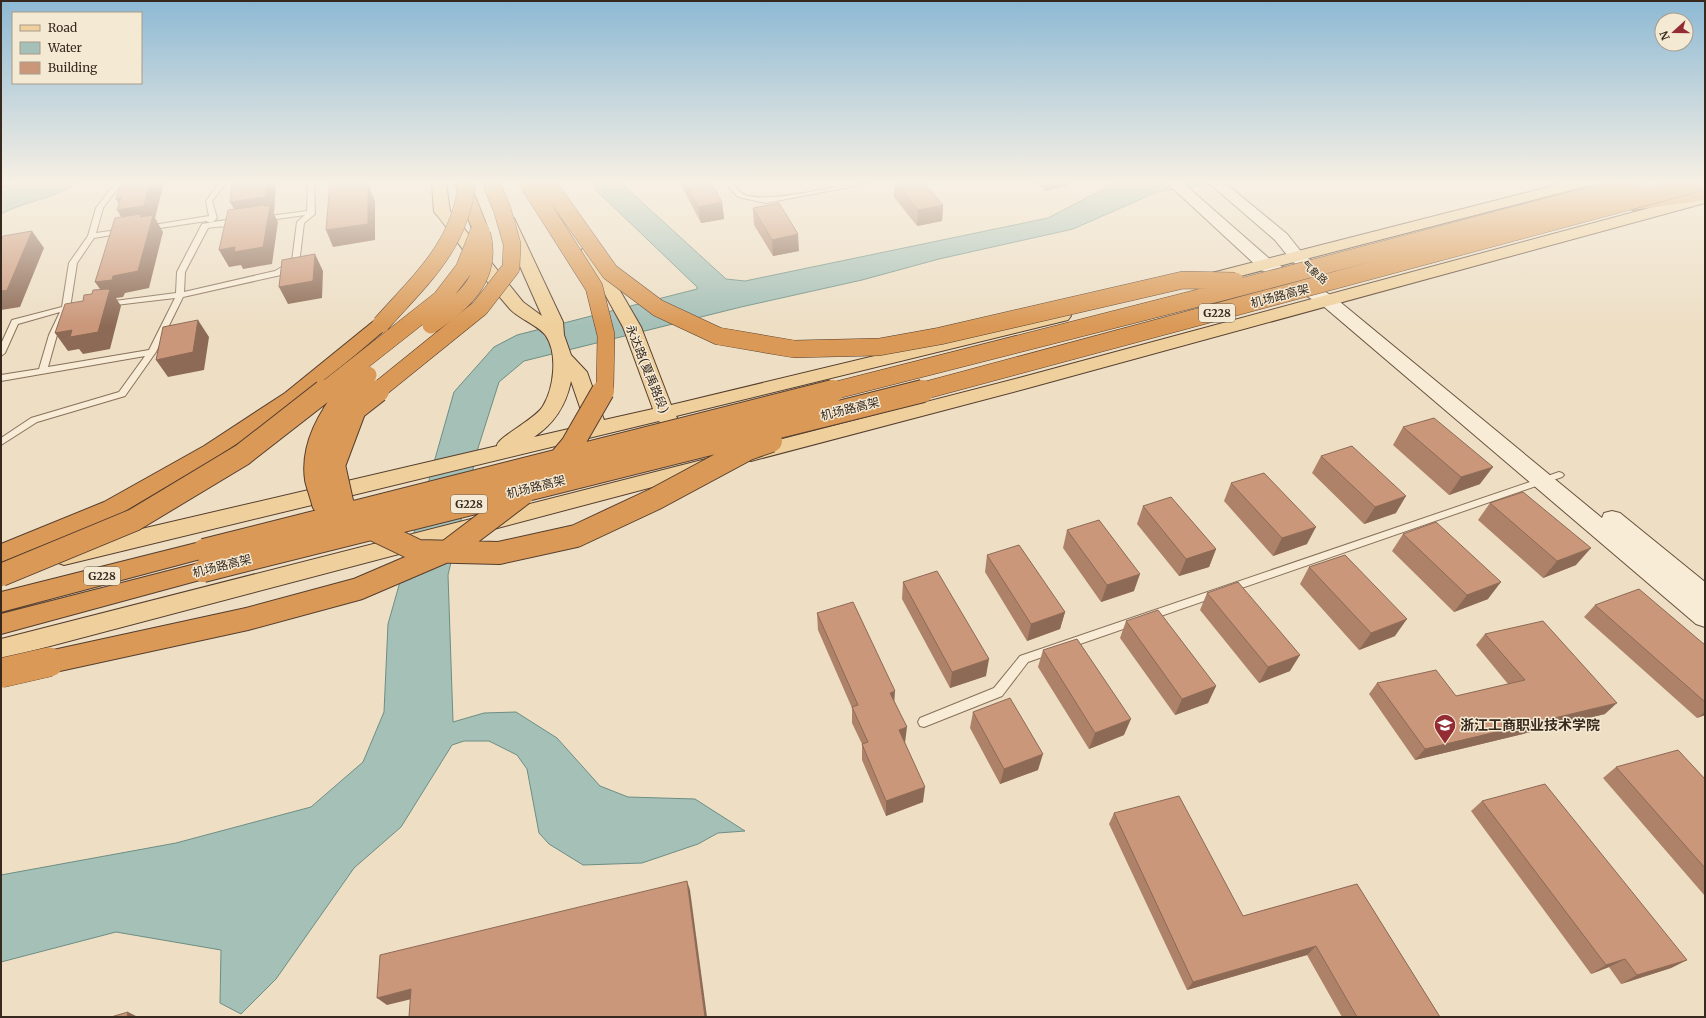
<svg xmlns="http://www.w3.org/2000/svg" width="1706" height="1018" font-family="Merriweather,'Noto Sans SC',serif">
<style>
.water{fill:#a5c0b7;stroke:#6d8e84}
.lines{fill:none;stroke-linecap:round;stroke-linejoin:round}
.lane-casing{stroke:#87705b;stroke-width:2}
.secondary-casing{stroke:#68513e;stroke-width:2}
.primary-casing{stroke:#553e2f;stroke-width:2}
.highway-casing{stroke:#553e2f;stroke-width:2}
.lane{fill:#f8ecd7;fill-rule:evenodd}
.secondary{fill:#f8ecd7;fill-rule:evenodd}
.primary{fill:#efd09c;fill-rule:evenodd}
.highway{fill:#da9956;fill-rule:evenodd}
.highway-bridge-far2-casing{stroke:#553e2f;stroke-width:18;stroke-linecap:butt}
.highway-bridge-far1-casing{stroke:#553e2f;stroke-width:24;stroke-linecap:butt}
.highway-bridge-casing{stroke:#553e2f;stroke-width:30;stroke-linecap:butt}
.highway-bridge-far2{stroke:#da9956;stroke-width:17}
.highway-bridge-far1{stroke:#da9956;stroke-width:22}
.highway-bridge{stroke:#da9956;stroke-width:29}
.wall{fill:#ae8269}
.shaded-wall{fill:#8d6a55}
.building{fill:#ca977a;stroke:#8d6a55}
.labels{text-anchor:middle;stroke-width:3;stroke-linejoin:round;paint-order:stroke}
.far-street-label{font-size:10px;fill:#37291e;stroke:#f4e9d3}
.shield{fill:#f4e9d3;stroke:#706354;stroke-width:1}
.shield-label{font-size:11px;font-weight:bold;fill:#37291e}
.street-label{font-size:12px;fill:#37291e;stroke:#f4e9d3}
.near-poi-label{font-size:14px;font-weight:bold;fill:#37291e;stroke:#f4e9d3;text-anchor:start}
</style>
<rect width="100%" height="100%" fill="#eddec4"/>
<path class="water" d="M20,183H76C56,199 24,201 1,214V187Z
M593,183H621L726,279L745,281L1048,218L1115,183H1216L1157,192L1073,229L939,259L862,280L741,307L524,361L499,382L478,448L448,575L453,722L484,713L516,712L557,738L600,786L628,797L695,799L745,831L718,833L698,844L642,863L583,865L549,844L539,833L527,769L517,755L489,741H464L452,745L401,827L354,868L276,979L241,1014L220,1003L221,950L116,932L1,962V875L176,843L311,807L363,762L384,712L388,624L454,392L494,347L517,335L697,289V287L599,193Z"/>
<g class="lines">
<g class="lane-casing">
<path id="lane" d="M115,183H122L103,208L96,233L124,229L128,231L124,233L94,238L77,263L70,308L67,310L68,312L57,335L48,367L149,350L175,298L107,306L103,304L107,302L176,293L177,272L202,224C213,222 233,217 242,223C236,227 216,226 208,228L185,272L184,292L275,271L292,261L297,222L305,215L262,221L258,219L262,217L307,211L308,183H314L315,214L304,223L299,264L281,275L183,297L156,352L125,396L37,422L1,445V438L31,418L119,392L145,356L1,381V375L39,369L49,335L60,312L18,324L5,353L1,356V344L12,320L62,307L69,263L88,236L96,208Z
M219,183H226L212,201L217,218L212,223L206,221L147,230L143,228L147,226L209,216L206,201Z
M725,183H732C735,186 739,192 743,194C765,206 840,183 870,183L766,203L738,197Z
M1559,472L1562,473L1564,475L1562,477L1028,662L1002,696L924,727L920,726L918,722L920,718L994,688L1020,656Z"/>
</g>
<g class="secondary-casing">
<path id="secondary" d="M1167,183H1183L1272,261L1334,297L1602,518L1604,513L1612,511L1620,513L1705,582V627L1696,624L1322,305L1260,269Z
M1209,183H1225L1287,234L1303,254L1331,277L1334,281L1331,285L1325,286L1319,285L1291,260L1275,240Z"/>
</g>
<g class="primary-casing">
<path id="primary" d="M432,183H446L450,211L523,302L542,316L500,221L502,218H514L563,322L564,335L571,355L587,372L604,420L653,409L623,327L581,251L583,248L589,246L595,248L597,251L641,327L671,405L1062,311L1068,312L1071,316L1068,320L676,416L681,425L678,430L671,432L664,430L659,421L64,565L56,562L52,556L56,550L64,547L497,446C496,438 536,419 543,406C554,388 558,354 546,336C541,327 518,318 510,309C484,280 461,246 437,215L434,212ZM571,381L586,425L534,437C555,423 566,405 571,381Z
M1564,183H1589L1587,186L1206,285L1200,284L1198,280L1200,276Z
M1705,193V203L1028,388L751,461L744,459L741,454L744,449L751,447L1019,378Z
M710,458L717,460L721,465L717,470L1,659V639Z"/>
</g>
<g class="highway-casing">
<path id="highway" d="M455,183H470L488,229L486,232H474L472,229Z
M1705,190V200L1633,210L1628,208L1625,205L1628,202L1633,200Z
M381,319L387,320L390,324L387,328L299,403L218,456L120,514L1,562V544L104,502L204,446L285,393L375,320Z
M204,541L212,544L215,550L212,556L1,612V592Z
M203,562L211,565L215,571L211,577L1,634V614Z"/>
</g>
<use href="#lane" class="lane"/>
<use href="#secondary" class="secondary"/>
<use href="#primary" class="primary"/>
<use href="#highway" class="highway"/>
<g class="highway-bridge-far2-casing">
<path id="highway-bridge-far2" d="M528,183L594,287L606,335L605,387L602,392
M547,183L610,272L658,308L718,336L794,349L879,347L940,336L1183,280L1235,281
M381,324C421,279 460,246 467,183
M431,325C464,301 493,278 482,234
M323,392L441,299L464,269L480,229
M348,392L368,375
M376,392L480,308L511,268L512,244L502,209L491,183
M829,392L1222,292L1638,183
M919,392L1697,183"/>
</g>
<g class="highway-bridge-far1-casing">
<path id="highway-bridge-far1" d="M349,391C330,416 311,446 316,479C318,487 321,495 323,503L352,518
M378,391L355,409L334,465L343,506L366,526L418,551L499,553L576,536L655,499L748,449L771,441
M556,464L572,445L603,391
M204,550L833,391
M203,571L923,391
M1,575L134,520L242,455L324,391
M45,663L247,619L358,589L449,550L523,494"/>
</g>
<g class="highway-bridge-casing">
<path id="highway-bridge" d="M1,673L49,662"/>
</g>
<use href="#highway-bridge-far2" class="highway-bridge-far2"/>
<use href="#highway-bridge-far1" class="highway-bridge-far1"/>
<use href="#highway-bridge" class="highway-bridge"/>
</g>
<path class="wall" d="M680,183H711L722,202L724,219L701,223Z
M894,183H924L943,205L942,221L917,226L894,197Z
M1037,183H1067V186L1045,191Z
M753,208L799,251L773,256L754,225Z
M1403,427L1480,484L1449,495L1393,445Z
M1321,456L1396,513L1364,524L1312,473Z
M1231,483L1307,544L1273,556L1224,501Z
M1490,503L1576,565L1543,578L1478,520Z
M1143,506L1216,549L1209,567L1179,576L1137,524Z
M1067,530L1134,591L1101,602L1063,548Z
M1403,534L1488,599L1454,612L1392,551Z
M987,555L1065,612L1060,629L1027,641L985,572Z
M1309,567L1395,636L1359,650L1300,584Z
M903,582L986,676L950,688L902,599Z
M1207,593L1290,671L1259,683L1200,610Z
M1595,605L1705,645V715L1697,718L1584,617Z
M817,613L905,743L923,802L886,816L862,760V744L852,723V708L818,630Z
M1126,621L1216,686L1208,703L1175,715L1120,638Z
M1485,634L1605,714L1415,760L1369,694L1377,683L1456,696L1508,684L1476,645Z
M1043,650L1124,735L1089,749L1038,667Z
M973,712L1038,770L1000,784L970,728Z
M1616,767L1705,779V896L1603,778Z
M1482,801L1687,960L1671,968L1621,984L1609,967L1591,974L1471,811Z
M1114,813L1243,916L1357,884L1440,1017H1342L1307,955L1187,990L1109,824Z"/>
<path class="shaded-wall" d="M150,183H164L155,218L163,232L149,288L125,293L123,297L116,298L121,306L110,349L83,354L79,349L68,351L55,333L107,299L95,282L127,227L117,210L123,209L116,199Z
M267,183H276L274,214L278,222L272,264L243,269L241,265L229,267L219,250L239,218L230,202Z
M362,183H367L368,198V185L375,201V240L333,247L326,230L362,186Z
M1046,183H1067V186L1045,191Z
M722,202L724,219L701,223L698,207Z
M943,205L942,221L917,226L918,210Z
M32,231L44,248L20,307L1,310V291Z
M798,234L799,251L773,256L772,240Z
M315,254L323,271L322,298L288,304L279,287Z
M198,320L209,337L204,370L168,377L156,360Z
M1493,467L1480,484L1449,495L1461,477Z
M1406,496L1396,513L1364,524L1375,507Z
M1316,527L1307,544L1273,556L1282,538Z
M1591,548L1576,565L1543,578L1557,561Z
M1216,549L1209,567L1179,576L1186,559Z
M1140,574L1134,591L1101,602L1107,585Z
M1501,582L1488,599L1454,612L1467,595Z
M1065,612L1060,629L1027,641L1031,624Z
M1407,619L1395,636L1359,650L1371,633Z
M1300,655L1290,671L1259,683L1268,667Z
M989,659L986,676L950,688L952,672Z
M1216,686L1208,703L1175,715L1182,699Z
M895,691L894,707L890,693Z
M1617,703L1605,714L1415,760L1425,749Z
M1705,712V715L1697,718Z
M1131,719L1124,735L1089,749L1095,733Z
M907,727L905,743L898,746L899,730Z
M1043,754L1038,770L1000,784L1004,769Z
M925,787L923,802L886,816V801Z
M687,881L690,890L707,1017H705Z
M1316,946L1307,955L1187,990L1193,982Z
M1625,959L1609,967L1591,974L1606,965Z
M1687,960L1671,968L1621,984L1637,975Z
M411,989L420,997L387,1005L377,998Z
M128,1012L138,1017H127Z"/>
<path class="building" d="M121,183H150L144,206L117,210L121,198L116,199Z
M232,183H267L265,197L230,202Z
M330,183H362V186L368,185V224L326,230Z
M686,183H711L722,202L698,207Z
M896,183H924L943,205L918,210Z
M779,203L798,234L772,240L753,208Z
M265,205L264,206H270L263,247L234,252L235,247L219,250L228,210Z
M141,214L140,217L153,215L138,271L113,276L112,280L95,282L115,218Z
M32,231L7,290L1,291V240L3,236Z
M315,254L313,281L279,287L282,260Z
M110,289L98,332L70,337L72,330L55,333L65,304L83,301L84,295L92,294L93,290Z
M198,320L193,352L156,360L163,327Z
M1434,418L1493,467L1461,477L1403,427Z
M1352,446L1406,496L1375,507L1321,456Z
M1264,473L1316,527L1282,538L1231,483Z
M1523,492L1591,548L1557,561L1490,503Z
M1171,497L1216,549L1186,559L1143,506Z
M1099,520L1140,574L1107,585L1067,530Z
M1436,522L1501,582L1467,595L1403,534Z
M1019,545L1065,612L1031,624L987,555Z
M1345,555L1407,619L1371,633L1309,567Z
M937,571L989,659L952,672L903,582Z
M1238,582L1300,655L1268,667L1207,593Z
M1639,589L1705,645V702L1595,605Z
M853,602L895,691L890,693L907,727L899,730L925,787L886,801L862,744L868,742L852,707L858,705L817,613Z
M1158,610L1216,686L1182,699L1126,621Z
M1543,621L1617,703L1425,749L1377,683L1436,670L1456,696L1525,680L1485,634Z
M1077,639L1131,719L1095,733L1043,650Z
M1010,698L1043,754L1004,769L973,712Z
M1678,750L1705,779V868L1616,767Z
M1545,784L1687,960L1637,975L1625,959L1606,965L1482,801Z
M1179,796L1243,916L1357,884L1440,1017H1357L1316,946L1193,982L1114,813Z
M687,881L705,1017H409L411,989L377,998L380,955Z
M128,1012L127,1017H111Z"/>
<linearGradient id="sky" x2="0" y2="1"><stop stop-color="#8db9d4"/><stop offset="0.56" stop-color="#f7f0e4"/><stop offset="1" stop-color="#f7f0e4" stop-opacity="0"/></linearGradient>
<rect width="1706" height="326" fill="url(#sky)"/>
<defs>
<g id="university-pin" transform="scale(1.15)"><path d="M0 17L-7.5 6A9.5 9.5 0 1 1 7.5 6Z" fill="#942c33" stroke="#f4e9d3"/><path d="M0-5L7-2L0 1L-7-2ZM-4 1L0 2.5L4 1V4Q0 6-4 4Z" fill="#fff"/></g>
</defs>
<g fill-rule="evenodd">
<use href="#university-pin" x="1445" y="725"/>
</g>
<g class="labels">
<g class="far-street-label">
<text transform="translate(1315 272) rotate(41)" y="4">气象路</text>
</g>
<g class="shield">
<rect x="1199" y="304" width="36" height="18" rx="3"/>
<rect x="451" y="495" width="36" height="18" rx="3"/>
<rect x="84" y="567" width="36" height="18" rx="3"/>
</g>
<g class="shield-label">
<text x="1217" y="317">G228</text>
<text x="469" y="508">G228</text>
<text x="102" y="580">G228</text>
</g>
<g class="street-label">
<text transform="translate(1280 296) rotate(-15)" y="4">机场路高架</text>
<text transform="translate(647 369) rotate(68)" y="4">永达路(夏禹路段)</text>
<text transform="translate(850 409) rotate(-14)" y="4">机场路高架</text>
<text transform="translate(536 487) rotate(-14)" y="4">机场路高架</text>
<text transform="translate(222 566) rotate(-14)" y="4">机场路高架</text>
</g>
<g class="near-poi-label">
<text x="1460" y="730">浙江工商职业技术学院</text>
</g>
</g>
<rect width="1706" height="1018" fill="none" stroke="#37291e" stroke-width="4"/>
<rect x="12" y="12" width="130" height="72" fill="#f4e9d3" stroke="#a89c8b"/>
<rect x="20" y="25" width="20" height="6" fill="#efd09c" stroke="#a89c8b"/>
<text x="48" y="32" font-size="12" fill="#37291e">Road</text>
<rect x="20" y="42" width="20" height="12" fill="#a5c0b7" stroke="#a89c8b"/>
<text x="48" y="52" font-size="12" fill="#37291e">Water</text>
<rect x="20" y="62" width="20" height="12" fill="#ca977a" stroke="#a89c8b"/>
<text x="48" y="72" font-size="12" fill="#37291e">Building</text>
<g transform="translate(1674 32) rotate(249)"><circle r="19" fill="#f4e9d3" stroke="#a89c8b"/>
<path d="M0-3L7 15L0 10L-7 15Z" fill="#942c33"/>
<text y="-6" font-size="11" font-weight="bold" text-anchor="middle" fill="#37291e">N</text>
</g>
</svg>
